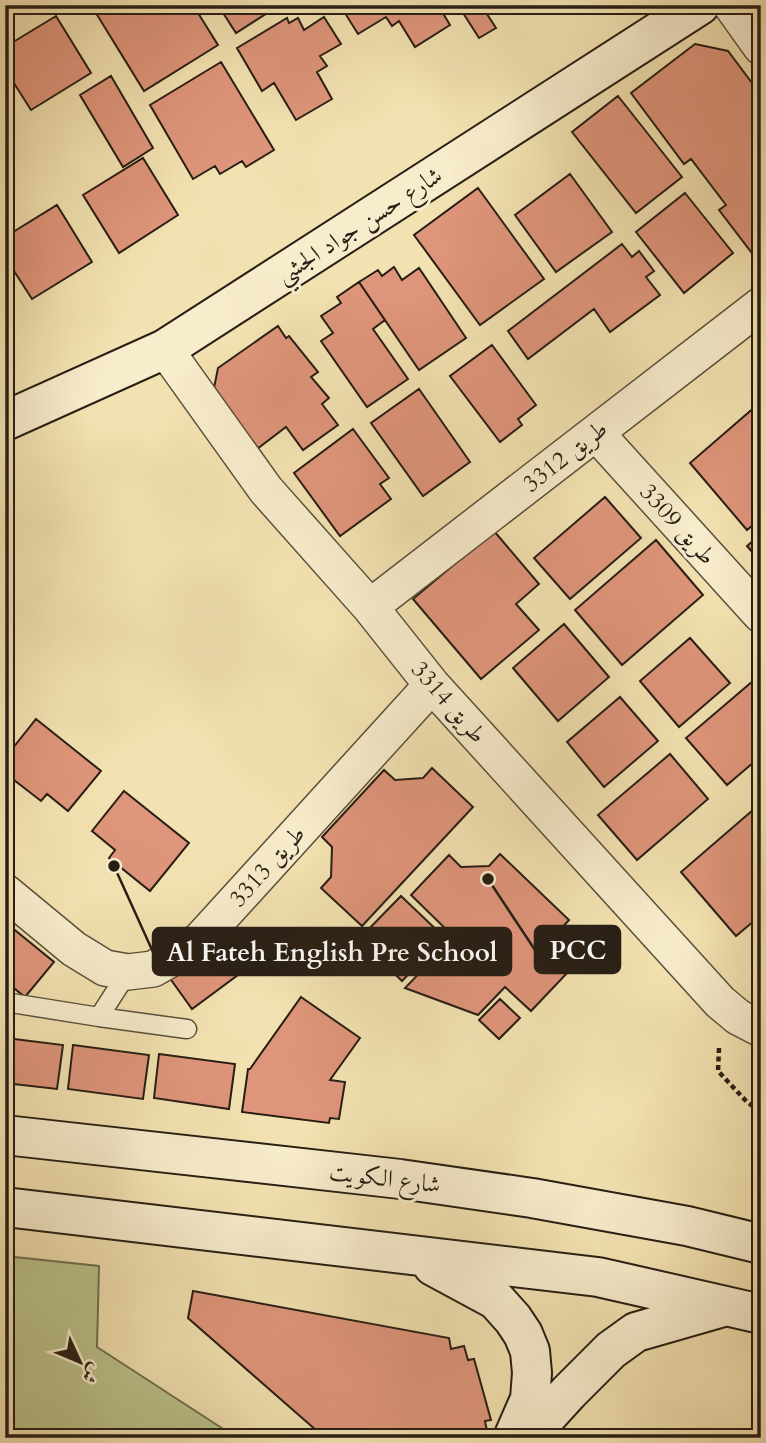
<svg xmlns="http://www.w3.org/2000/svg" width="766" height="1443" font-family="Cardo,Amiri,serif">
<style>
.green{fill:#bbc38c;stroke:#717050;stroke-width:2}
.building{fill:#df957b;stroke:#271e14;stroke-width:2}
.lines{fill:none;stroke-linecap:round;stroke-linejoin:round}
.lane-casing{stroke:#5a4f3b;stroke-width:21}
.street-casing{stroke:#5a4f3b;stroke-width:38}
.secondary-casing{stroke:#271e14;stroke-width:42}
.path{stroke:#271e14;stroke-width:4.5;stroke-dasharray:5 3.5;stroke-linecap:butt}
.lane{stroke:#f7eccc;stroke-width:18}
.street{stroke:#f7eccc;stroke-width:35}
.secondary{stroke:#f7eccc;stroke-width:38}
.labels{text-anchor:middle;stroke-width:6;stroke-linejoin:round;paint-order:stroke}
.street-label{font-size:24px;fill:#271e14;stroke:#f7eccc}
.leader{fill:none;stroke:#271e14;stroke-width:2.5}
.callout-dot{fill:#271e14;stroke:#f7eccc;stroke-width:2.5}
.callout{fill:#271e14;stroke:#271e14;stroke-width:2.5}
.callout-label{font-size:26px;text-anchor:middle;font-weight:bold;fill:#fff}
</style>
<rect width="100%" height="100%" fill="#f3e2b1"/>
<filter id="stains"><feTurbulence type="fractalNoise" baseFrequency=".00286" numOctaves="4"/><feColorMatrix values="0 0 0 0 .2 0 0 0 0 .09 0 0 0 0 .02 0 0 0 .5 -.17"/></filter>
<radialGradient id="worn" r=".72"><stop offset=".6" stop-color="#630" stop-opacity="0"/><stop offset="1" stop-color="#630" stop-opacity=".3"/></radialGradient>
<path class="green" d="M5,1256L99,1266L97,1347L237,1438H5Z"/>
<path class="building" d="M91,5H193L218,45L144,91Z
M218,5H280L236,33Z
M340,5H438L450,25L415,47L399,21L392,26L386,17L358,34Z
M458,5H481L496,28L479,38Z
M56,16L91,73L31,110L5,69V47Z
M324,17L341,44L320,56L327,66L317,72L332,99L296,120L274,83L262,91L237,48L287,18L289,23L298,18L304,30Z
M695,44L728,51L761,95V265L719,210L726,205L691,159L684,164L631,93Z
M221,62L274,150L246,167L242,161L220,174L215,166L193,179L150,105Z
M111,76L153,148L123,167L80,95Z
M618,96L682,177L636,213L572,132Z
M143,158L178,215L119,253L83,195Z
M570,174L612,232L556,272L515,215Z
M478,188L544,279L480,325L414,235Z
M685,193L733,253L684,293L636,232Z
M57,205L92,262L32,299L5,257V237Z
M622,244L632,257L639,251L654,271L646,277L660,295L610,332L594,309L528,359L508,331Z
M394,267L402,280L419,268L466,338L419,370L359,282L378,270L382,276Z
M359,282L385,320L373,329L408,379L367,407L321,341L333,333L321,316L341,303L337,297Z
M278,326L286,338L289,336L318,372L311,377L329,398L322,404L338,425L303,450L286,427L257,449L214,388L218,368Z
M492,345L536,405L518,419L522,425L500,442L450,376Z
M419,389L470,462L423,496L371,423Z
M756,406L761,412V518L747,530L690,463Z
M353,429L389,478L380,484L391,499L340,536L294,473Z
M605,497L641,538L570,599L534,558Z
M494,531L539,584L516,604L539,630L481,679L413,599Z
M761,534V562L747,546Z
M656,540L703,595L622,665L575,610Z
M564,624L609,677L558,721L513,668Z
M690,638L730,683L679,727L640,681Z
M760,675L761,756L727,785L686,738Z
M620,697L658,741L604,787L567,742Z
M36,719L101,771L68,811L47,794L41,801L5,773V758Z
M670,754L708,799L637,860L598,815Z
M432,768L473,807L362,926L321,888L331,877L332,847L322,837L384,770L395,780L423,778Z
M124,791L189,843L150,891L109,858L115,850L92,831Z
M753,810L761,820V874L758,876L761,878V915L736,936L681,872Z
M500,854L569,920L559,931L558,960L569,971L531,1011L505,987L478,1015L405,988L454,937L411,895L449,855L461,867L489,866Z
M401,896L444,937L402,981L359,939Z
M5,922L54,962L25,997L5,981Z
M223,938L246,969L192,1009L169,977Z
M301,997L360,1038L330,1080L345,1082L339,1119L330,1118L329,1123L242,1112L248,1069H250Z
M500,999L520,1018L499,1039L479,1020Z
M6,1038L63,1045L57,1089L5,1083Z
M73,1045L149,1055L143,1099L68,1089Z
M159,1054L235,1064L229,1109L154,1098Z
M193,1291L449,1338L451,1349L464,1346L468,1360L474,1359L491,1420L485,1421L487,1431L475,1434L476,1438H325L188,1318Z"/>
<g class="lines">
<g class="lane-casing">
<path id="lane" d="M5,1002L99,1017L187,1029
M99,1017L128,972"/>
</g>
<g class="street-casing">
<path id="street" d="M731,5L761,47
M165,349L266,490L370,607L432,685L720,1002L738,1017L761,1029
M596,433L761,615
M370,607L761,305
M5,892L74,949L105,968L128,972L153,969L181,953L200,940L432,685"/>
</g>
<g class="secondary-casing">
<path id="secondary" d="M5,421L165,349L700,5
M5,1135L400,1179L532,1198L687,1226L761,1244
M5,1207L598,1277L761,1314
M433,1266L496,1300L513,1319L523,1334L530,1351L532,1373L530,1399L513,1438
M527,1438L568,1393L611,1350L636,1332L723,1307"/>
</g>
<path class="path" d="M719,1048L718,1071L747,1102L761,1112"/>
<use href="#lane" class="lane"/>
<use href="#street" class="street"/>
<use href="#secondary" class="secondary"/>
</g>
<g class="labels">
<g class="street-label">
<text transform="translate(359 225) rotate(-33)" y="8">شارع حسن جواد الجشي</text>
<text transform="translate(565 456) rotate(-38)" y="8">طريق 3312</text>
<text transform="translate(678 524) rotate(48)" y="8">طريق 3309</text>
<text transform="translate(449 702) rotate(49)" y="8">طريق 3314</text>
<text transform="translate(267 866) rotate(-48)" y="8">طريق 3313</text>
<text transform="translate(385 1178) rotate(7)" y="8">شارع الكويت</text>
</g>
</g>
<path class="leader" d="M488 879L535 950M114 866L153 952"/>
<g class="callout-dot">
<circle cx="488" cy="879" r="7"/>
<circle cx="114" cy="866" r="7"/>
</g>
<g class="callout">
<rect x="535" y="926" width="85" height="47" rx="7"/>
<rect x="153" y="928" width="358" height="47" rx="7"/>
</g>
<g class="callout-label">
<text x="578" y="959">PCC</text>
<text x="332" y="961">Al Fateh English Pre School</text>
</g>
<rect width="766" height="1443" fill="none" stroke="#f3e2b1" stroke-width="28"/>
<rect x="7" y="7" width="752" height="1429" fill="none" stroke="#271e14" stroke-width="3.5"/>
<rect x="14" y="14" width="738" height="1415" fill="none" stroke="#271e14" stroke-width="2"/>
<g transform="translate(80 1362) rotate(134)" stroke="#f7eccc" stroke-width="5" paint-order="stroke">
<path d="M0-5L12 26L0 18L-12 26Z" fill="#271e14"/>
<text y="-10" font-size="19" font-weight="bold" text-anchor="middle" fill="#271e14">ش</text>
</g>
<rect width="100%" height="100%" filter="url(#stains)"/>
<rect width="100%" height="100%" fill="url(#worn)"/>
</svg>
